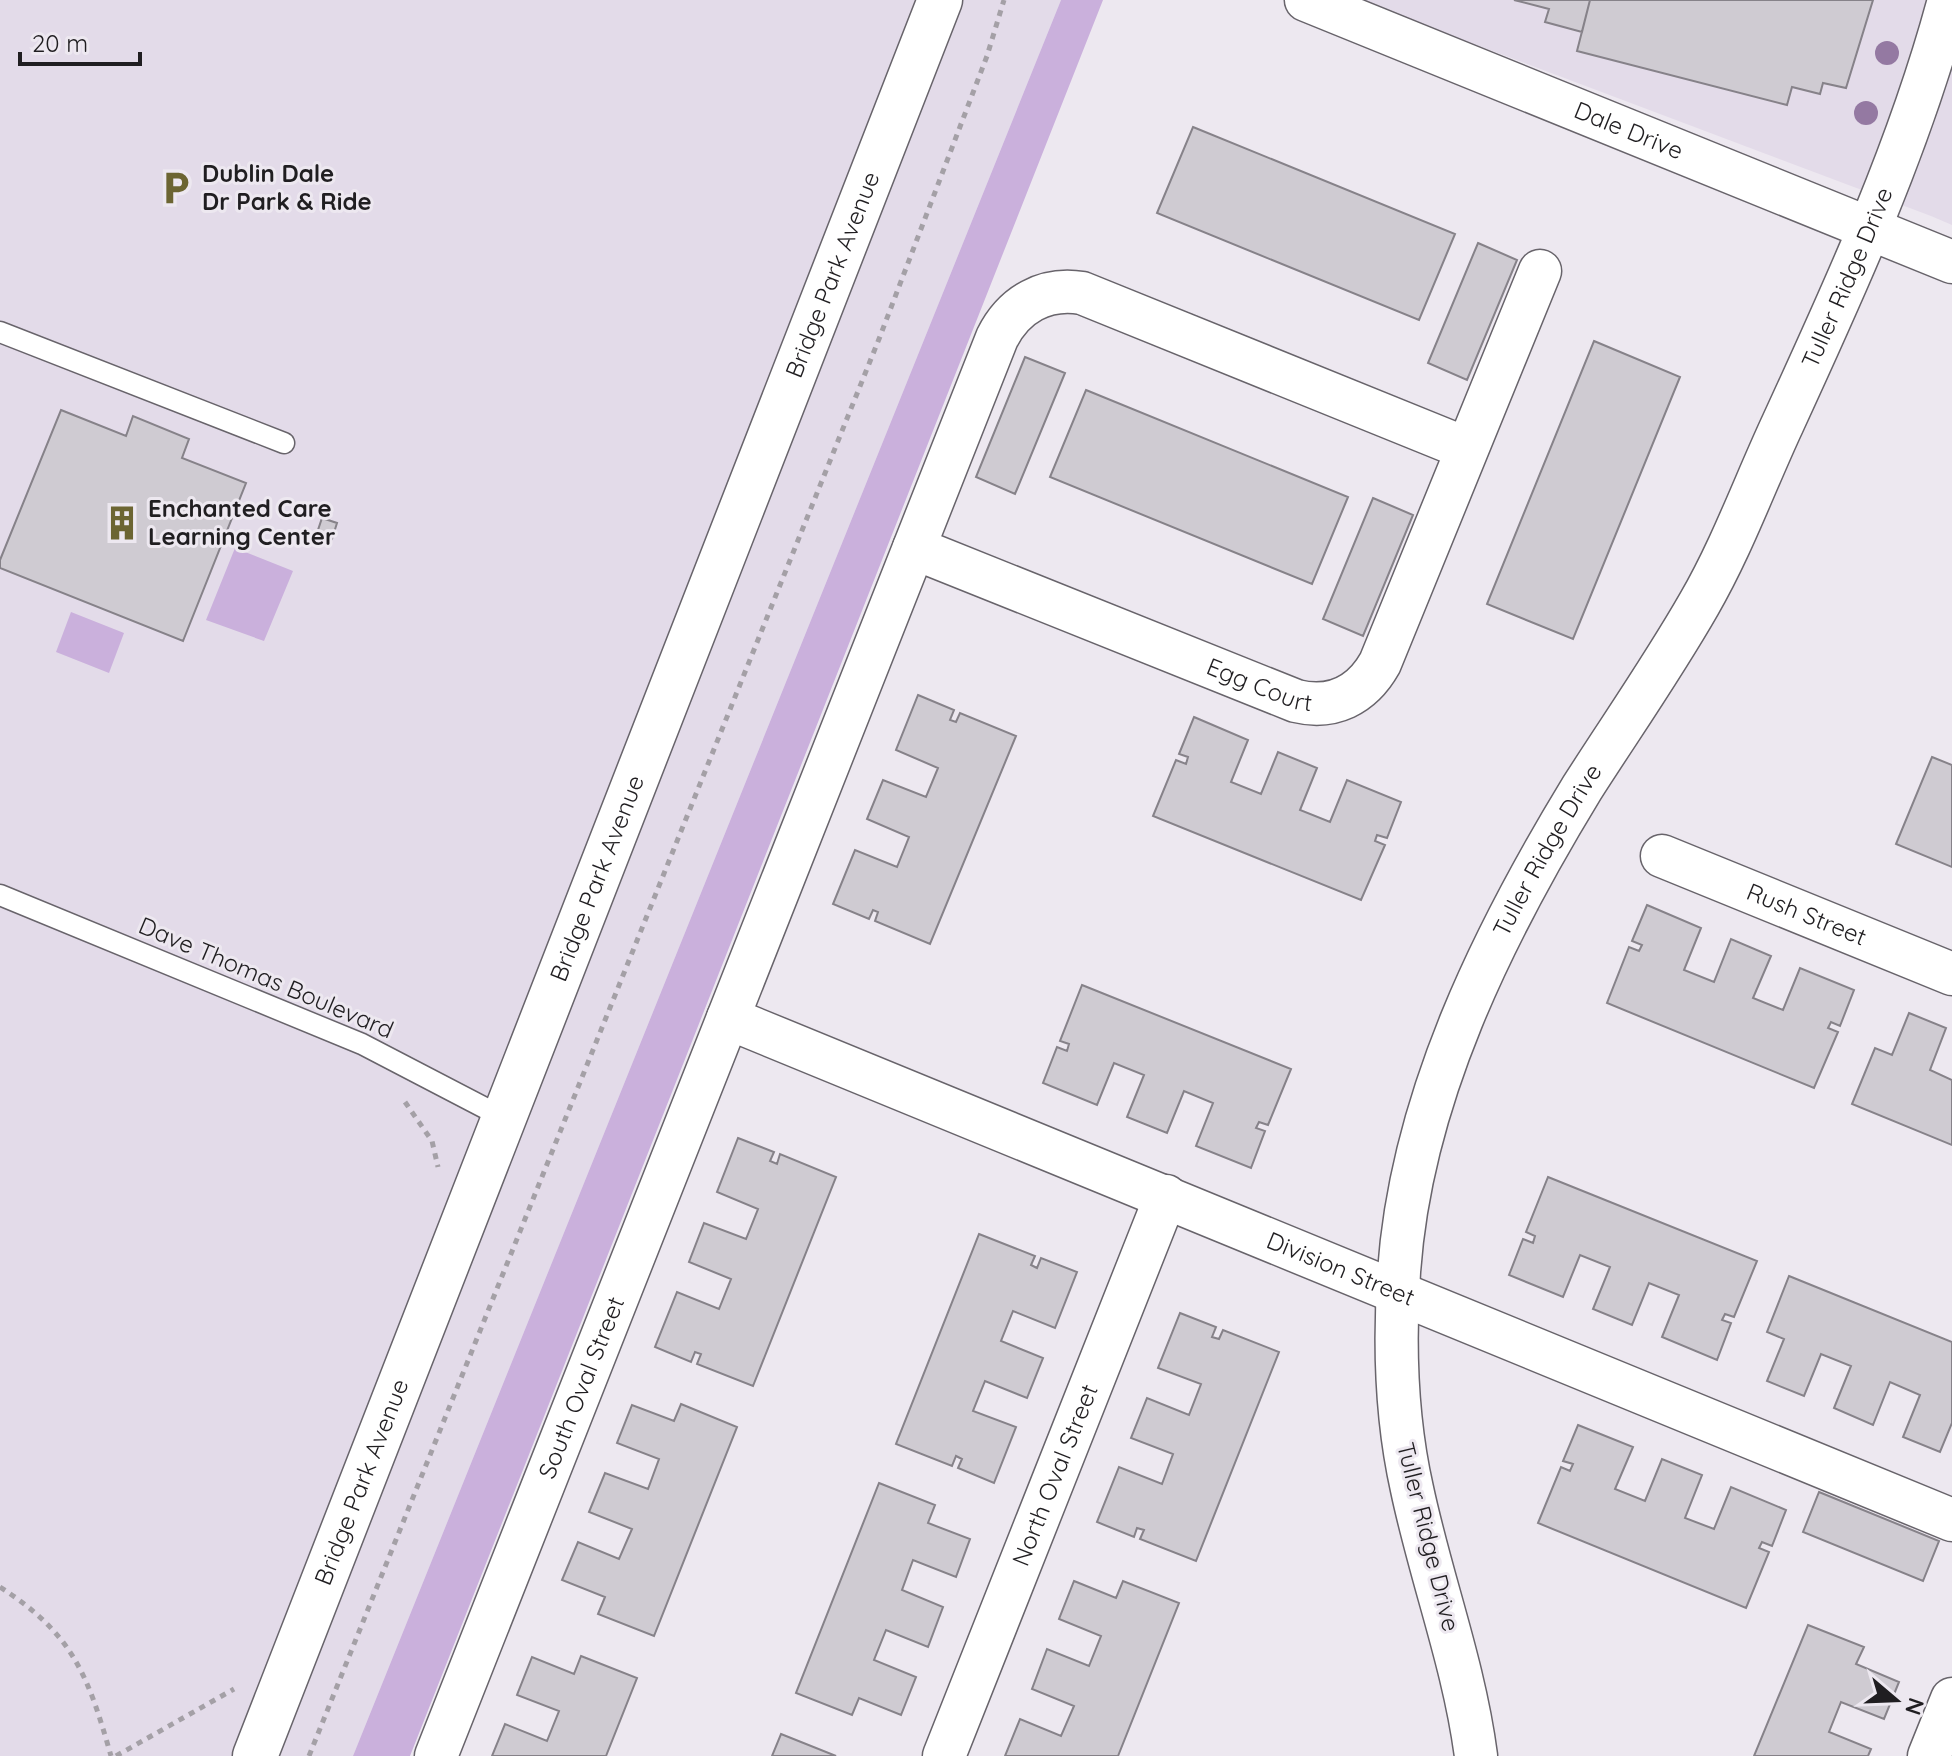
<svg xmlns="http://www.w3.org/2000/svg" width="1952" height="1756" font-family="Quicksand,sans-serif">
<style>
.built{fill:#e3dbe9}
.green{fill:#cab0dc}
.building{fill:#cfcbd2;stroke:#868289;stroke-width:2}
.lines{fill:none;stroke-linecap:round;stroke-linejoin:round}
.lane-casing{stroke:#68646b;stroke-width:23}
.street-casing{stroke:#68646b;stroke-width:45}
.secondary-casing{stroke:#68646b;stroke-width:47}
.path{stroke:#a4a0a6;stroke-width:5;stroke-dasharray:6 6;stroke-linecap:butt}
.lane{stroke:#fff;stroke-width:20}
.street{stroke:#fff;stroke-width:42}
.secondary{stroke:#fff;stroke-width:44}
.tree{fill:#9479a2}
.labels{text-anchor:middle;stroke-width:6;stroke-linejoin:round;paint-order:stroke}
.street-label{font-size:24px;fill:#201e21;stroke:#ede8f0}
.poi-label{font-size:24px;font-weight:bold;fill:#201e21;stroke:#ede8f0;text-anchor:start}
</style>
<rect width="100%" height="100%" fill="#ede8f0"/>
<path class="built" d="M0,0H1061L353,1756H0Z
M1357,0H1952V225L1931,216Z"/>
<path class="green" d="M1061,0H1103L410,1756H353Z
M235,548L293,571L264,641L206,620Z
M71,612L124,633L109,673L56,652Z"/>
<path class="building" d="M1514,0H1590L1582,32L1545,22L1549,9Z
M1590,0H1873L1846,88L1823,83L1820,94L1792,87L1787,105L1577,51Z
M1193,127L1455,234L1419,320L1157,213Z
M1478,243L1517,260L1467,380L1428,363Z
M1594,341L1680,377L1573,639L1487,604Z
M1025,357L1065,373L1015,494L976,477Z
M1086,390L1348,497L1312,584L1050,477Z
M61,410L126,436L133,416L189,439L182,458L246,483L183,641L0,568V560Z
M1373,498L1413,515L1363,636L1323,619Z
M322,518L337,523L332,539L317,533Z
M918,695L954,710L950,720L956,722L960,713L1016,736L930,944L875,921L878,912L873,910L869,919L833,904L855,850L897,867L909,837L867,819L883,780L926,797L938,768L896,750Z
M1194,717L1248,740L1231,782L1261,794L1278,752L1317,768L1300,810L1330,822L1347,780L1401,802L1387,838L1377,835L1375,841L1385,845L1361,900L1153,816L1176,760L1186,764L1188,757L1179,754Z
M1932,757L1952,765V867L1896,844Z
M1647,905L1701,928L1684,970L1714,982L1731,939L1771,956L1753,998L1783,1010L1800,968L1854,990L1840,1026L1831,1022L1828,1028L1838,1032L1814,1088L1607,1003L1629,947L1639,951L1642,945L1632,941Z
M1082,985L1291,1069L1268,1125L1259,1122L1256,1128L1265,1131L1251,1168L1196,1146L1213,1103L1184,1091L1167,1133L1127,1117L1144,1075L1114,1063L1097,1105L1043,1083L1057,1047L1067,1051L1069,1044L1060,1041Z
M1909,1013L1946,1028L1930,1070L1952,1080V1145L1852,1104L1875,1048L1892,1055Z
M738,1138L774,1152L770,1161L777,1164L780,1154L836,1177L753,1386L697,1364L701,1354L695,1352L691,1362L655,1347L677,1292L719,1309L731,1279L689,1262L704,1223L746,1239L758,1209L717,1192Z
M1548,1177L1757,1261L1734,1317L1725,1314L1722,1320L1731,1323L1717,1360L1662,1337L1679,1295L1649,1283L1632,1325L1593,1309L1610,1267L1580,1255L1563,1297L1509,1275L1523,1239L1533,1243L1535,1236L1526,1232Z
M979,1234L1035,1256L1031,1265L1037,1268L1041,1258L1077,1272L1055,1328L1013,1311L1001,1341L1043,1358L1027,1398L985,1381L973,1411L1016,1427L994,1483L958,1468L962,1459L956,1456L952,1466L896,1444Z
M1789,1276L1952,1342V1423L1940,1452L1903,1437L1920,1395L1890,1382L1873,1425L1834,1408L1851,1366L1821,1354L1804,1396L1767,1381L1784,1339L1767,1332Z
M1180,1313L1216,1327L1212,1337L1219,1339L1223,1330L1279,1352L1196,1561L1140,1539L1144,1530L1137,1528L1134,1537L1097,1522L1119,1467L1162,1484L1173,1454L1131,1438L1147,1398L1189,1415L1201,1384L1158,1368Z
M681,1404L737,1427L654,1636L598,1614L605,1597L562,1580L578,1542L619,1559L632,1529L589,1512L605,1473L648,1489L659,1459L617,1443L632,1405L674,1421Z
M1578,1425L1633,1447L1615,1489L1645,1501L1662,1459L1702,1475L1685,1518L1714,1529L1731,1487L1786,1510L1772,1546L1762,1542L1759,1548L1769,1552L1746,1608L1538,1523L1561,1467L1570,1471L1573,1464L1563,1461Z
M879,1483L935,1505L928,1523L970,1539L956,1577L913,1560L902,1590L943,1607L928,1647L886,1630L874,1660L916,1677L901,1715L859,1698L852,1715L796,1693Z
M1819,1492L1939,1541L1923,1581L1803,1532Z
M1074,1581L1116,1598L1123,1581L1179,1603L1118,1756H1005L1020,1719L1061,1736L1074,1706L1032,1689L1047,1649L1089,1666L1101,1636L1059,1619Z
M1808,1625L1864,1647L1856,1664L1899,1682L1884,1719L1841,1702L1829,1732L1871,1749L1868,1756H1754Z
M581,1656L637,1678L606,1756H492L505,1724L547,1741L559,1711L517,1695L532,1657L574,1674Z
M781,1734L836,1756H772Z"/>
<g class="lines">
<g class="lane-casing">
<path id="lane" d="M0,332L284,443
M0,895L362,1044L506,1119"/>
</g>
<g class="street-casing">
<g id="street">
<path id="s1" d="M1306,0L1952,262"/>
<path id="s2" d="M914,548L1296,701C1333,710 1362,695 1380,663L1540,271"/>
<path id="s3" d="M1662,856L1952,974"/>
<path id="s4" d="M728,1018L1952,1520"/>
<path id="s5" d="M436,1756L997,338C1014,304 1045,287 1082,293L1465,448"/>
<path id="s6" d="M944,1756L1166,1196"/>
<path id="s7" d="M1476,1756C1464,1664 1431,1579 1412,1489C1396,1418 1394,1344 1399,1272C1411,1099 1493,934 1582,788C1621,727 1663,667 1699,604C1732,547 1755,483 1783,423C1846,286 1910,146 1949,0"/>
<path d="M1929,1756L1952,1699"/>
</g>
</g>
<g class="secondary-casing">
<g id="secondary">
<path id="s8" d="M255,1756L940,0"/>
</g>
</g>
<path class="path" d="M405,1102L432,1141L438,1167
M0,1587C73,1634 88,1675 111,1756
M116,1756L234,1689
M309,1756L879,339L987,56L1004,0"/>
<use href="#lane" class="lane"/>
<use href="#street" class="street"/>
<use href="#secondary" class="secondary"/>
</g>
<g class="tree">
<circle cx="1887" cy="53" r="12"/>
<circle cx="1866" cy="113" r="12"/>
</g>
<defs>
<g id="parking-bare" transform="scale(2.76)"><path d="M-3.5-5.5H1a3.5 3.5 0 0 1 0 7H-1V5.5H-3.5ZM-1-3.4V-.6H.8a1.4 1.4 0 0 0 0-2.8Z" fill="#6c6532" stroke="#ede8f0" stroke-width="2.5" paint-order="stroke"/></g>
<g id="building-bare" transform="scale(2.76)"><path d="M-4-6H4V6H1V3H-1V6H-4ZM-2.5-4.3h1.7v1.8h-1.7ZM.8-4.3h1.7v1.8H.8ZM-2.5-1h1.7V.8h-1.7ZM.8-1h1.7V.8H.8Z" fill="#6c6532" stroke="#ede8f0" stroke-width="2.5" paint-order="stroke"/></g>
</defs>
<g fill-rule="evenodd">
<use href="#parking-bare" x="176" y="188"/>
<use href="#building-bare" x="122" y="523"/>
</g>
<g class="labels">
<g class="street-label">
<text dy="8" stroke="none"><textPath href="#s1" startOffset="348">Dale Drive</textPath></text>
<text dy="8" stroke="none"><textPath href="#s8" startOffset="1590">Bridge Park Avenue</textPath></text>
<text dy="8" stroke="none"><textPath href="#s7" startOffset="1592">Tuller Ridge Drive</textPath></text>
<text dy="8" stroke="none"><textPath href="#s2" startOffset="372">Egg Court</textPath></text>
<text dy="8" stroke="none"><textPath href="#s7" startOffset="944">Tuller Ridge Drive</textPath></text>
<text dy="8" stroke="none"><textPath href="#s8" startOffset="942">Bridge Park Avenue</textPath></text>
<text dy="8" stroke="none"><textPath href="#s3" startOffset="156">Rush Street</textPath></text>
<text transform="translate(266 978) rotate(23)" y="8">Dave Thomas Boulevard</text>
<text dy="8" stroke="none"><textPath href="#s4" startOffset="662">Division Street</textPath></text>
<text dy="8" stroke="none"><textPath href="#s5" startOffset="396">South Oval Street</textPath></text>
<text dy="8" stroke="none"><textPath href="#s6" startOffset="302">North Oval Street</textPath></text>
<text dy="8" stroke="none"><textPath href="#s8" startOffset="294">Bridge Park Avenue</textPath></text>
<text transform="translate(1428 1537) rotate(76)" y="8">Tuller Ridge Drive</text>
</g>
<g class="poi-label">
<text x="202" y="182">Dublin Dale<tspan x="202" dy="28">Dr Park &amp; Ride</tspan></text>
<text x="148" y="517">Enchanted Care<tspan x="148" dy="28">Learning Center</tspan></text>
</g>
</g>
<g transform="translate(1896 1700) rotate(109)" stroke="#ede8f0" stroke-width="6" paint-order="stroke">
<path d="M0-6L14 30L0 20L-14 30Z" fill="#201e21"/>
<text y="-12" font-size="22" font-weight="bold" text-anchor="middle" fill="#201e21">N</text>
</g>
<path d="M20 52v12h120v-12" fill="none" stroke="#201e21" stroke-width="4"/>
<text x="32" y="52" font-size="24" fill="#201e21" stroke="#ede8f0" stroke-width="6" paint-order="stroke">20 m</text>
</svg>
